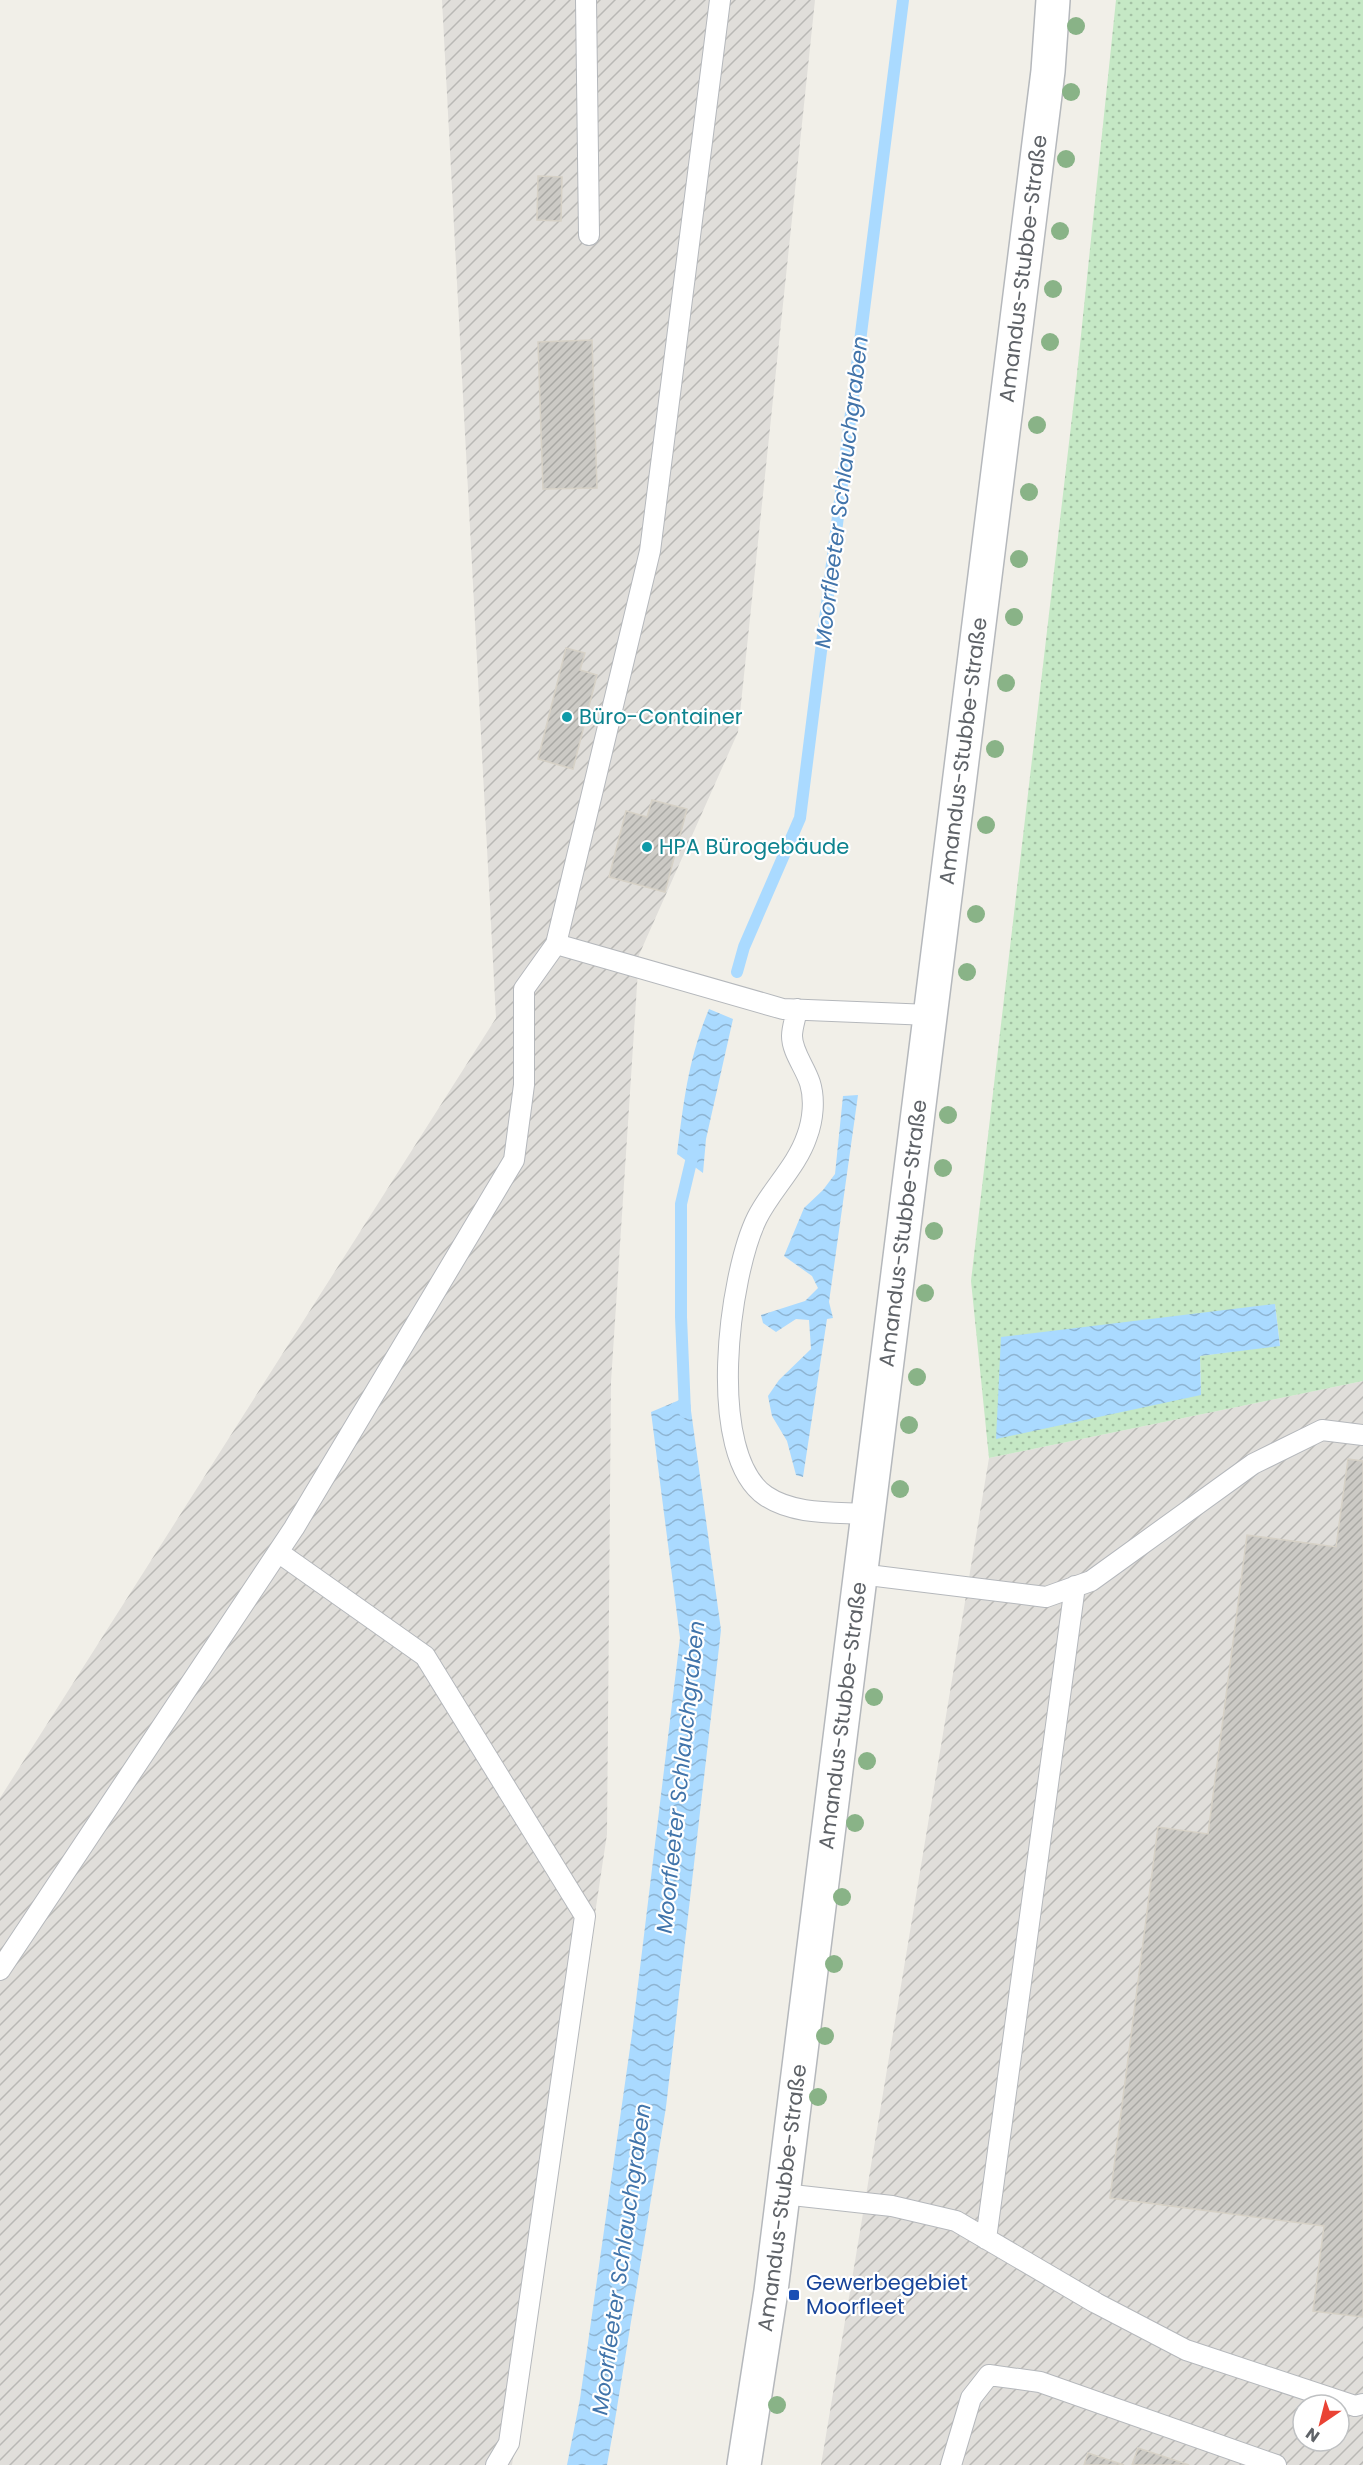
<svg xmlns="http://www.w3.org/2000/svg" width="1363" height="2465" font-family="Poppins,sans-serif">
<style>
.industrial{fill:url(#industrial-furrows);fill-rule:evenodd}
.grass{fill:url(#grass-dots);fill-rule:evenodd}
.water{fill:url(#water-waves)}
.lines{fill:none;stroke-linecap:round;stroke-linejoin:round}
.stream{stroke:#aadaff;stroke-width:12}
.building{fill:url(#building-hatch);stroke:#d6d1c6;stroke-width:1.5}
.service-casing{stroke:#b5b8bc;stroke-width:22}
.minor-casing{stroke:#b5b8bc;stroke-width:36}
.service{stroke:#fff;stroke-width:20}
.minor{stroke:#fff;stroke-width:33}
.tree{fill:#89b387}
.culture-dot{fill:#0f9aa8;stroke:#fff;stroke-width:2}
.transit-dot{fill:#1a4fb4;stroke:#fff;stroke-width:2}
.labels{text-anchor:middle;stroke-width:4.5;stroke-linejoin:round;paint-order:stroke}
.street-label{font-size:21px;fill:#5f6368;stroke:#fff}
.culture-label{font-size:21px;fill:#0d838f;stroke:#fff;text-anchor:start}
.transit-label{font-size:21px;fill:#164399;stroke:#fff;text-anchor:start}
.water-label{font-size:22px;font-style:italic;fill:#4174aa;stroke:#fff}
</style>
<defs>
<pattern id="industrial-furrows" width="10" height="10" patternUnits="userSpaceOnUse" patternTransform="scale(1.5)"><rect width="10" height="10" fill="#e0deda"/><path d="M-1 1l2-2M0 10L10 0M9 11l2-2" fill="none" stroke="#b9b8b5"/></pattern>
<pattern id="grass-dots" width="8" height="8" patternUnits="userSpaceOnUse" patternTransform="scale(1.5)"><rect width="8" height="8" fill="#c5e8c5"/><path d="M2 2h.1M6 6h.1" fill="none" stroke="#a3c0a4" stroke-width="1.8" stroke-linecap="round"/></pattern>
<pattern id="water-waves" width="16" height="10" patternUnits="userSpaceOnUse" patternTransform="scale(1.5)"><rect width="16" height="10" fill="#aadaff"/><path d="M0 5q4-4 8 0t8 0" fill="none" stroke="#8eb4d2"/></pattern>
<pattern id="building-hatch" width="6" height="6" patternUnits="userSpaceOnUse" patternTransform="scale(1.5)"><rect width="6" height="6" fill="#cccac5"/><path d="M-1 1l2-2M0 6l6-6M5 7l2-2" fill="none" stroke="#a9a8a4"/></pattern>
</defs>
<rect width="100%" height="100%" fill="#f1efe8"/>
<path class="industrial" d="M442,0H815L738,732L639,955L611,1382L607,1834L512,2465H0V1798L496,1018Z
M1363,1381V2465H821L989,1458ZM1303,2405H1339V2441H1303Z"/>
<path class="grass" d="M1116,0H1363V1381L989,1458L971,1281L1076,383ZM1275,1304L1280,1345L1200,1356L1201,1394L996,1438Z"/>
<path class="water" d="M709,1009L733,1019L706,1139L703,1173L677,1154C684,1100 688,1060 709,1009Z
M858,1095L829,1302L833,1318L827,1319L803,1477L796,1475L787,1441L772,1416L768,1396L779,1380L811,1349L809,1320L796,1319L776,1332L763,1323L761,1315L805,1301L818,1288L812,1276L784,1256L804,1208L823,1190L835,1174L843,1096Z
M1275,1304L1280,1346L1200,1356L1201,1395L996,1439L1001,1337Z
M689,1396L721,1630L666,2107L614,2426L607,2465H567L580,2399L632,2034L680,1638L651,1412Z"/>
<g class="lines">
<path class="stream" d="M737,972L744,947L800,818L903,0
M685,1412L681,1317V1204L694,1149"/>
</g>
<path class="building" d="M538,176L562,177L561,221L537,220Z
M592,340L597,488L543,489L538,342Z
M566,648L585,653L580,670L597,675L573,769L538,759Z
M652,800L687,809L665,892L609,877L626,811L647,817Z
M1348,1459L1363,1461V2317L1313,2311L1324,2226L1110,2198L1158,1827L1208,1834L1247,1535L1336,1547Z
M1138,2448L1189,2465H1132Z
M1088,2453L1124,2465H1084Z"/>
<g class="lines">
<g class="service-casing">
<path id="service" d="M586,0L589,235
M556,944L783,1009L930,1015
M797,1009C796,1017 792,1027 792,1036C792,1052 805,1067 810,1083C815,1099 813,1120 807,1136C797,1166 771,1190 757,1218C729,1275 705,1455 766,1496C794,1515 834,1512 867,1514
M278,1552L425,1656L585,1916L509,2443L496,2465
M860,1574L1046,1597L1091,1581L1253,1464L1322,1430L1363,1435
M0,1970L294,1528L514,1160L524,1085V989L556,944L650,551L720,0
M783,2194L892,2206L956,2221L1096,2303L1186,2350L1355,2406L1363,2404
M986,2239L1075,1586
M951,2465L971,2398L989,2375L1040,2382L1276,2465"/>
</g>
<g class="minor-casing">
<g id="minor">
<path id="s1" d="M744,2465L771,2291L1048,71L1053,0"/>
</g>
</g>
<use href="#service" class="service"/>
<use href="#minor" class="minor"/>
</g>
<g class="tree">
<circle cx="1076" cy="26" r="9"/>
<circle cx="1071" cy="92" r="9"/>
<circle cx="1066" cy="159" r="9"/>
<circle cx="1060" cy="231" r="9"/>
<circle cx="1053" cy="289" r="9"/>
<circle cx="1050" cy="342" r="9"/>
<circle cx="1037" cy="425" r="9"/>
<circle cx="1029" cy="492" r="9"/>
<circle cx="1019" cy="559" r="9"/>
<circle cx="1014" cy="617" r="9"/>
<circle cx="1006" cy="683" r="9"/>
<circle cx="995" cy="749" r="9"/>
<circle cx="986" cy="825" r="9"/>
<circle cx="976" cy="914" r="9"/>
<circle cx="967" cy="972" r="9"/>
<circle cx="948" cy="1115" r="9"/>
<circle cx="943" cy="1168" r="9"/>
<circle cx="934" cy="1231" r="9"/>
<circle cx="925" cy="1293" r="9"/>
<circle cx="917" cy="1377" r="9"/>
<circle cx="909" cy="1425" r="9"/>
<circle cx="900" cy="1489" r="9"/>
<circle cx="874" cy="1697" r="9"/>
<circle cx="867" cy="1761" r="9"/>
<circle cx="855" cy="1823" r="9"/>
<circle cx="842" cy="1897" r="9"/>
<circle cx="834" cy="1964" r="9"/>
<circle cx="825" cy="2036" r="9"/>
<circle cx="818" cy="2097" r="9"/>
<circle cx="777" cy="2405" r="9"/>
</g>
<g class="culture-dot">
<circle cx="567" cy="717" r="6"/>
<circle cx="647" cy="847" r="6"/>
</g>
<rect class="transit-dot" x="788" y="2289" width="12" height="12" rx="3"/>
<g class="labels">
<g class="street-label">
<text dy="7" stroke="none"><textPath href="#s1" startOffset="2214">Amandus-Stubbe-Straße</textPath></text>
<text dy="7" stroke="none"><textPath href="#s1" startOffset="1728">Amandus-Stubbe-Straße</textPath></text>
<text dy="7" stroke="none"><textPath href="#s1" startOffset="1242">Amandus-Stubbe-Straße</textPath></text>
<text dy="7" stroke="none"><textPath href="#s1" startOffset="756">Amandus-Stubbe-Straße</textPath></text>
<text dy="7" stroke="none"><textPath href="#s1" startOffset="270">Amandus-Stubbe-Straße</textPath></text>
</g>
<g class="culture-label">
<text x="579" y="724">Büro-Container</text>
<text x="659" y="854">HPA Bürogebäude</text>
</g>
<g class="transit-label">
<text x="806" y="2290">Gewerbegebiet<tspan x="806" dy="24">Moorfleet</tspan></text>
</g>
<g class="water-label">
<text transform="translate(841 492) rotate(-83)" y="8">Moorfleeter Schlauchgraben</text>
<text transform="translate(680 1777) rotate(-84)" y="8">Moorfleeter Schlauchgraben</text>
<text transform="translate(621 2259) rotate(-82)" y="8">Moorfleeter Schlauchgraben</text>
</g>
</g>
<g transform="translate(1321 2423) rotate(215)"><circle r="28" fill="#ffffff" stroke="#bfc1c3" stroke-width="1.5"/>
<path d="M0-4.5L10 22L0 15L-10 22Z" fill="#ea4335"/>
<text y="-9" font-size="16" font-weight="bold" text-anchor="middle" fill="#5f6368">N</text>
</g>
</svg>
